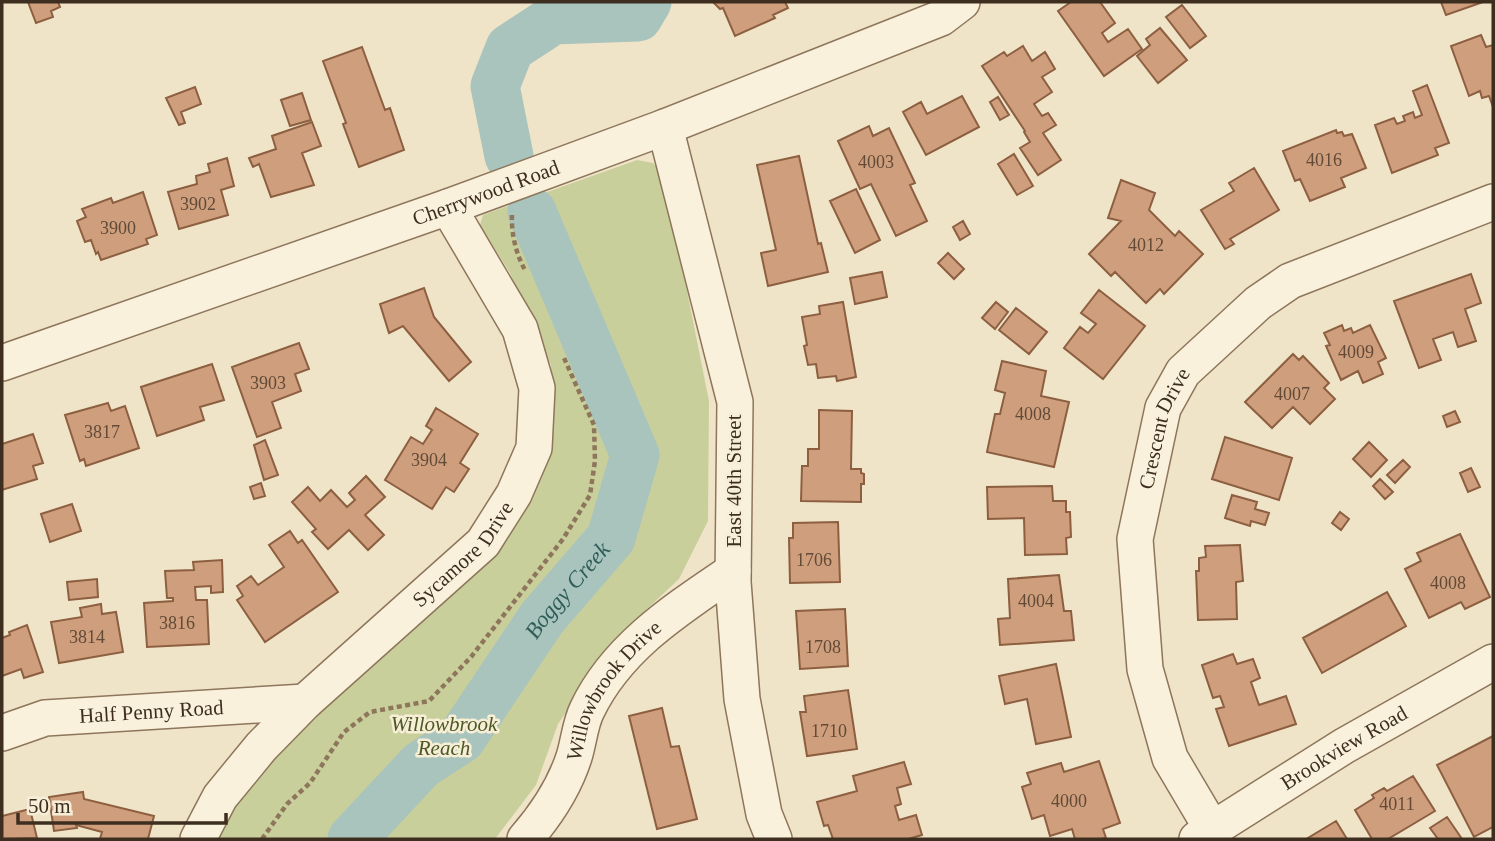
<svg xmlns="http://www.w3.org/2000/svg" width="1495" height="841" font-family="'Times New Roman',serif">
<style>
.green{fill:#c9cf9b}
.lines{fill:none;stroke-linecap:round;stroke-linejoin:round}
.river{stroke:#a9c4bc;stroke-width:49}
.building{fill:#cf9f7d;stroke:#8d5f41;stroke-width:2}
.minor-casing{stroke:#8d765c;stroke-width:38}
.path{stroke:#8d765c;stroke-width:4.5;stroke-dasharray:5 3.5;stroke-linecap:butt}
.minor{stroke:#faf1dc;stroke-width:35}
.labels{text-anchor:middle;stroke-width:5;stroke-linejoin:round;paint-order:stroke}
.number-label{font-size:18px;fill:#624a37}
.street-label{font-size:21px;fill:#3d2e20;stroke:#f7eed8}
.park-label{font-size:21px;font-style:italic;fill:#4d5a26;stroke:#f7eed8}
.water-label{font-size:23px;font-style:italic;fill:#2f5d5a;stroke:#f7eed8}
</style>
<rect width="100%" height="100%" fill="#f0e4c8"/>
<path class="green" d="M637,160L653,163L664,176L709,401L708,521L679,579L615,639L558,724L536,785L495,839H209L240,785L520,509L542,478L553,421L551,365L510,273L480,225L483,215Z"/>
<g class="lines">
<g class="river">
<path d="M509,156L495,86L510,48L553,20L638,17L647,2"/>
<path id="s1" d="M352,839L421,765L461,739L542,618L611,538L635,455L532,212"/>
</g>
</g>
<path class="building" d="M28,2H58L60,7L51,11L53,17L36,23Z
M713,2H785L788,8L773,15L775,18L735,36L723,8L720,9Z
M1071,2H1100L1115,23L1102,33L1108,42L1128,29L1142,49L1104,76L1058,11Z
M1441,2H1483L1446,15Z
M1182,5L1206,36L1190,48L1166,17Z
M1160,28L1187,60L1158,83L1137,56L1150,45L1146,39Z
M1481,35L1486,47L1493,45V107L1489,96L1482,98L1480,91L1469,96L1451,46Z
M1023,46L1032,61L1045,52L1055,69L1042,77L1052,92L1034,104L1042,116L1048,113L1056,125L1043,133L1061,160L1038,175L1020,148L1030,142L1024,132L1025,131L982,66L1004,52L1007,56Z
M362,47L385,110L390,108L404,150L359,167L343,124L346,123L323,61Z
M1427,85L1449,143L1435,148L1438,155L1392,173L1375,125L1394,118L1397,124L1405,121L1403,116L1413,112L1415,118L1422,115L1413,91Z
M195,87L201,104L181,112L185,123L179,125L166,98Z
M302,93L311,120L290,126L281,100Z
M962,96L979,127L926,155L903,112L921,102L927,114Z
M998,97L1009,115L1000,120L990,102Z
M312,122L321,146L302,153L314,185L271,197L259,164L253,167L249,158L276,149L272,136Z
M869,126L873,136L889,128L915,183L910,185L927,221L896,236L871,184L860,189L838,141Z
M1336,130L1337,133L1342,132L1344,136L1352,134L1366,168L1341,178L1345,187L1310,201L1300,179L1295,181L1283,151Z
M1014,154L1033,186L1017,195L998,164Z
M799,156L818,244L821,243L828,272L768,286L761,253L776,250L757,165Z
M227,158L234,186L221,190L228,215L179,229L168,192L197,184L196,176L210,172L208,164Z
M1254,168L1279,210L1230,239L1234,244L1225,249L1201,210L1234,191L1229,183Z
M1121,180L1155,193L1149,210L1175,236L1179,231L1203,254L1164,294L1160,289L1146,303L1115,272L1111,276L1089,254L1121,221L1108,218Z
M856,189L880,240L855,253L830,201Z
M143,192L157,235L146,239L148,244L101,260L98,252L96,254L91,240L85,242L77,221L86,217L82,209L111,198L113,203Z
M963,221L970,234L960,240L953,227Z
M948,253L964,269L954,279L938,263Z
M882,272L887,297L855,304L850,278Z
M1471,274L1481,303L1465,309L1476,341L1458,347L1453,332L1433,339L1441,360L1419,368L1394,301Z
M424,288L434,317L471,362L449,381L403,326L389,333L380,304Z
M1099,290L1145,326L1103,379L1064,348L1080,327L1088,333L1096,324L1081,313Z
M843,302L856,377L837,381L836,376L818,378L816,364L808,365L804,346L807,345L802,317L820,314L819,306Z
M996,302L1008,312L995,329L982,318Z
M1016,308L1047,332L1029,354L999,330Z
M1342,325L1344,331L1351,328L1353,333L1370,325L1386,358L1378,362L1383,374L1363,383L1358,371L1341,380L1326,346L1330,345L1324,333Z
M299,343L309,369L295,374L301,391L272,402L281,428L257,437L232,367Z
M1293,354L1299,360L1303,356L1329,383L1324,388L1335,399L1310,424L1293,407L1272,428L1245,402Z
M1002,361L1046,371L1041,396L1069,402L1054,467L987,452L995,414H1000L1005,393L995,390Z
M212,364L224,400L200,407L204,420L157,436L141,387Z
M108,403L111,411L125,406L139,448L86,466L84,459L80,461L65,415Z
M436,408L478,434L460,463L469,469L454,492L446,487L432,509L385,480L411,437L423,444L432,430L426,426Z
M819,410L852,411L851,469H861V473L864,474V484H861V502L801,501L802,466H808V449H819Z
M1455,411L1460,422L1447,427L1443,416Z
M33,434L43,463L33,466L37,479L2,490V444Z
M1225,437L1292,458L1279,500L1212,479Z
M265,440L278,475L264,480L254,445Z
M1369,442L1387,460L1371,477L1353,459Z
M1403,460L1410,467L1395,483L1387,475Z
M1471,468L1480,487L1468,492L1460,473Z
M366,476L385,497L365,515L384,535L368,550L349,530L328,549L312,532L316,529L292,502L308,487L320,501L331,490L347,507L355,500L349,493Z
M1380,479L1393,492L1385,499L1373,486Z
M261,483L265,496L254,499L250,487Z
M1052,486L1053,501H1066V512H1070L1071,537L1066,538L1067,554L1025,555L1024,518L988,519L987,487Z
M1232,495L1257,502L1255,509L1269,513L1265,525L1251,521L1250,526L1225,518Z
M72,504L81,531L50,542L41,514Z
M1340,512L1349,519L1341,530L1332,523Z
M838,522L840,582L790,583L789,538H793V523Z
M290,531L298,543L302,540L338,592L265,642L237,600L243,596L237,586L251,576L258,585L284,567L269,545Z
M1460,534L1490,597L1465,609L1461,602L1429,618L1405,569L1421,561L1417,553Z
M1240,545L1243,581L1236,582L1237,619L1198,620L1196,571H1199V558L1206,557L1205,546Z
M222,560L223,592L211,593V586L195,587L196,600H207L209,644L147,647L144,603L173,601V598H167L165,571L194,570L193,562Z
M1059,575L1064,611H1071L1074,640L1000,645L998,619L1010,618L1008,579Z
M97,579L98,597L69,600L67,582Z
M1387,592L1406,626L1322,673L1303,638Z
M101,604L102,614L116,612L123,652L59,663L51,622L82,617L80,608Z
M845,609L848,666L800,669L796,611Z
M27,625L43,672L24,678L21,669L2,676V638L10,635L9,632Z
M1233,654L1237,664L1253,659L1260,678L1251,682L1259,705L1286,696L1296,724L1229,746L1216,709L1224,707L1220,696L1213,698L1202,665Z
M1056,664L1071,737L1036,744L1027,699L1005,704L999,676Z
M848,690L857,749L807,756L800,712H806L804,696Z
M662,708L671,747L679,746L697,819L657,829L629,716Z
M1493,736V827L1474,837L1437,765Z
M1099,761L1120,823L1103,829L1106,838L1100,839H1075L1072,829L1050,836L1044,815L1032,819L1022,787L1031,784L1027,773L1061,763L1064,772Z
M904,762L911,784L897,788L901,804L895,806L899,820L916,815L922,835L908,839H833L828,825L824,826L817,802L857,791L853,776Z
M1413,776L1435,811L1388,839H1372L1355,810L1374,798L1372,795L1384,788L1387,791Z
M83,792L84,799L154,816L148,839H100L102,832L76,825L77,828L54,831L49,797Z
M30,809L37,838L2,839V816Z
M1447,817L1462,839H1438L1430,828Z
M1336,821L1347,839H1309L1308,838Z"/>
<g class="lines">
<g class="minor-casing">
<g id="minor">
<path d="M665,127L735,402L733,582L742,699L764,814L774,839"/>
<path id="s2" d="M2,363L448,207L665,127L941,18L962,2"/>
<path id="s3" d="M2,733L45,718L305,702"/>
<path id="s4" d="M1212,829L1170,758L1145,669L1135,539L1163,408L1183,372L1258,303L1290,281L1493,202"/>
<path id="s5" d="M198,839L220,797L261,747L305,702L483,543L514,494L534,448L537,388L520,329L448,207"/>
<path id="s6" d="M525,839C546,815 564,788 574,757C579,741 580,724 587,710C617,647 677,609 733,571"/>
<path id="s7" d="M1197,839L1344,746L1493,662"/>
</g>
</g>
<path class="path" d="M512,215C511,233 516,254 525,270
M262,839L287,804L310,783L344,732L370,712L429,701L471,657L563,539L590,495L595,461L594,425L564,358"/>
<use href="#minor" class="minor"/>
</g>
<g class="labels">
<g class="number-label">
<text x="1324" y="166">4016</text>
<text x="876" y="168">4003</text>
<text x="198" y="210">3902</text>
<text x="118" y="234">3900</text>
<text x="1146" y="251">4012</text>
<text x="1356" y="358">4009</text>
<text x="268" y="389">3903</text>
<text x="1292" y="400">4007</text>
<text x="1033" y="420">4008</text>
<text x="102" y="438">3817</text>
<text x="429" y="466">3904</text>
<text x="814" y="566">1706</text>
<text x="1448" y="589">4008</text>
<text x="1036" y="607">4004</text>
<text x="177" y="629">3816</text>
<text x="87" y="643">3814</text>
<text x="823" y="653">1708</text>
<text x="829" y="737">1710</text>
<text x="1069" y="807">4000</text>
<text x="1397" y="810">4011</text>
</g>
<g class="street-label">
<text dy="7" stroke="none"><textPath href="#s2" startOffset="513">Cherrywood Road</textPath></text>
<text dy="7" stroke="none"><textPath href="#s4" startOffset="420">Crescent Drive</textPath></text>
<text transform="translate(734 481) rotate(-90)" y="7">East 40th Street</text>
<text dy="7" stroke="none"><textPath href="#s5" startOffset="392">Sycamore Drive</textPath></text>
<text dy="7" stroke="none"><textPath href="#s6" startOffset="175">Willowbrook Drive</textPath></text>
<text dy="7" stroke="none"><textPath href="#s3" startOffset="152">Half Penny Road</textPath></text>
<text dy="7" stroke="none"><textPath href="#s7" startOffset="173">Brookview Road</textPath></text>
</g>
<g class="park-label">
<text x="444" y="731">Willowbrook<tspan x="444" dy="24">Reach</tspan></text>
</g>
<g class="water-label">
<text dy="8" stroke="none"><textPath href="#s1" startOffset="332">Boggy Creek</textPath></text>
</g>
</g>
<rect width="1495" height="841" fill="none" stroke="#3d2e20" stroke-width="7"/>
<path d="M18 813v10h208v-10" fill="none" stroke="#3d2e20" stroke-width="3.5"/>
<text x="28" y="813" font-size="21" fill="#3d2e20" stroke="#f7eed8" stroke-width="5" paint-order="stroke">50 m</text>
</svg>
